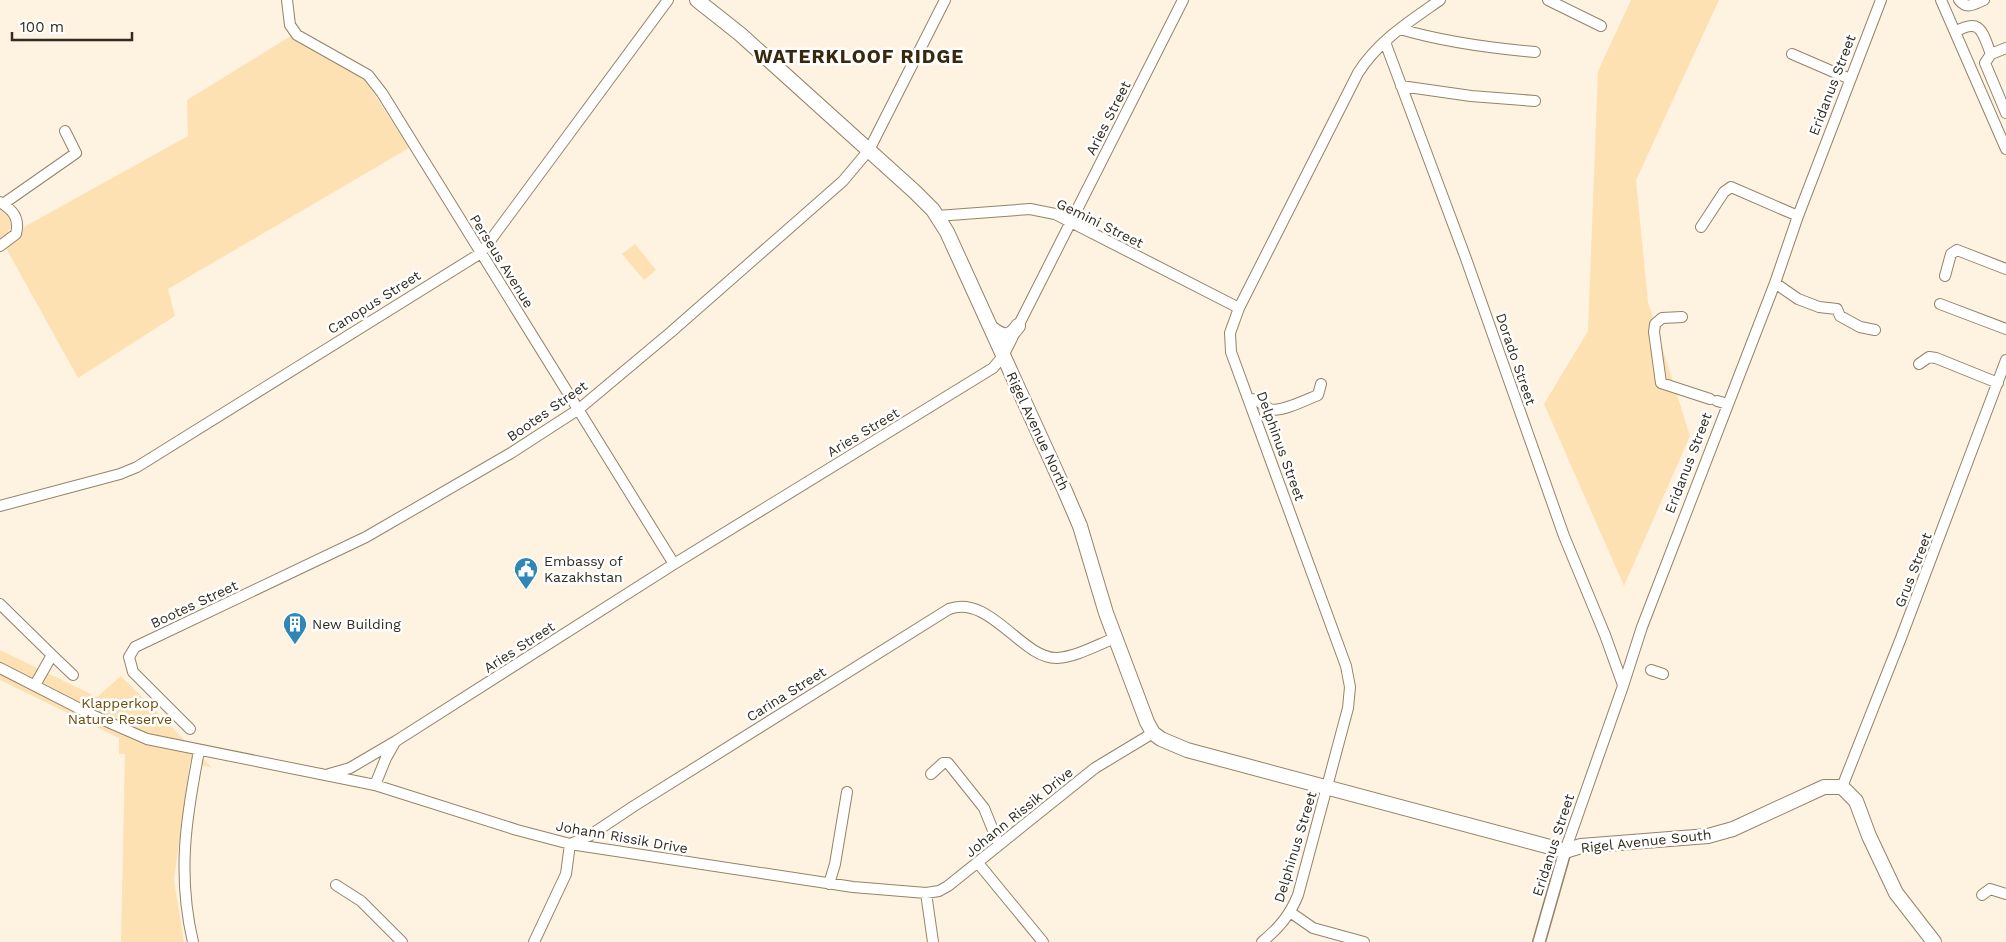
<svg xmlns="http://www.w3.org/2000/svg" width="2006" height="942" font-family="'Work Sans',sans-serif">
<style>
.green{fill:#fde1b3}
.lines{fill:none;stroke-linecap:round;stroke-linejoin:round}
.minor-casing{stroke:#948367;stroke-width:12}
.tertiary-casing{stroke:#948367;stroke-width:14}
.secondary-casing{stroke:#948367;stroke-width:16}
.minor{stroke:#fff;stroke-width:10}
.tertiary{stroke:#fff;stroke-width:11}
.secondary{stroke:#fff;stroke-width:14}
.labels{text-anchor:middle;stroke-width:5;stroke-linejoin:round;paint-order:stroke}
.street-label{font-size:14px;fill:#322b1f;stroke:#fff}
.poi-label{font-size:14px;fill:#322b1f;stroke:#fff;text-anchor:start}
.park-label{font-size:14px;fill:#6d4d09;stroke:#fff}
.district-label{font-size:19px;font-weight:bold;letter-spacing:1px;fill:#37280e;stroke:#fff}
</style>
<rect width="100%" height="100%" fill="#fef2e0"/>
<path class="green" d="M1631,0H1719L1636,180L1648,302L1690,436L1624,586L1544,404L1588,331L1598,71Z
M291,36L363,77L409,148L168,289L175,316L78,378L6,248L18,240L24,227L188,136L187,100Z
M0,210C16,220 13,229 0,241Z
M635,244L656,270L644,280L622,254Z
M0,650L97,697L121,676L212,768L190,761L174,880L184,942H121L125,754H119V738L0,680Z"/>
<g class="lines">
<g class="minor-casing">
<path id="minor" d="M287,0L290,25L297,35L368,75L382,93L674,564
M1548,0L1601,26
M1941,0L2006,149
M1959,0C1967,10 1974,4 1984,0
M1400,29C1444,42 1489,48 1535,52
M1955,32C1981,17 1982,32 1991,54
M1385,42L1465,256L1564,536L1605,635L1623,685
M2006,48L1991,54L1985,63L2006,113
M1792,54L1850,79
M1401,86L1471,96L1535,101
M0,202C13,210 20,218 16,234L0,246
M3,204L76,153L65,131
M937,216L1030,209L1055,214L1239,308
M1701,227L1724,192L1731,187L1798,216
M1945,276L1951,254L1957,250L2006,269
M1775,283L1798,299L1819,307L1837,309L1840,316L1860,327L1875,330
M1940,304L2006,329
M1682,317L1662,318L1655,324L1654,332L1661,383L1710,399
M1919,364L1929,357L1936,358L1998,383
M1250,399C1259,398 1262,406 1270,409C1280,413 1308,399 1318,395L1321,384
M1717,401L1728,404
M0,506L120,474L137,467L481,253L668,0
M0,604L52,655L35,685
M52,655L73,675
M0,668L92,715L147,739L375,785L517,830L570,844L853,887L926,893L939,891L948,886L1095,768L1153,733
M1651,670L1663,674
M190,729L133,672L129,657L135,647L366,537L511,453L579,409L671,332L843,181L869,150L945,0
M329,774L350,768L396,741L674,564L993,368L1003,356L1183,0
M931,774L943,763H948L984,808L999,845
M375,785L386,758L394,744
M1842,787L1901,638L2006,360
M1565,851L1623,686L1642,627L1775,283L1798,216L1881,0
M978,863L1043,942
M829,884L835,864L847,792
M336,885L361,901L402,942
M926,893L933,942
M1982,895L1990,889L2006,894
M1290,912L1313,928L1364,942
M193,942C177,874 186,818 199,751
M534,942L566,874L570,844L589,836L634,806L949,609C990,594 1022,659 1057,658C1076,657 1097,645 1115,638
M1262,942C1279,928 1290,915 1298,895L1348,708L1350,687L1346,666L1231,352L1230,333L1239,308L1358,73C1378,41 1410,21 1440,0"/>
</g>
<g class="tertiary-casing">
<path id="tertiary" d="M1539,942L1565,851"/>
</g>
<g class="secondary-casing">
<path id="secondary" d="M697,0L740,34L915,192L933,210L947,232L1065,491L1080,526L1106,613L1147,722L1153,733L1161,739L1187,750L1565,851L1581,846L1708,836L1733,829L1824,787H1842L1856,801L1869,836L1896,893L1934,942
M991,328C1003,337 1009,339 1018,326"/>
</g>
<use href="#minor" class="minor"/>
<use href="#tertiary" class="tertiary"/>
<use href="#secondary" class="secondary"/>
</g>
<defs>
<g id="civic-pin" transform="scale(1.25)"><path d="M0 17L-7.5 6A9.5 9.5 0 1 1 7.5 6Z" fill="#3087b5" stroke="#fff"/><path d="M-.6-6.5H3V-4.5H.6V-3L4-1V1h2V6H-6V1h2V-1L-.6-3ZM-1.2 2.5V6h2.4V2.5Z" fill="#fff"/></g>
<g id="building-pin" transform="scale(1.25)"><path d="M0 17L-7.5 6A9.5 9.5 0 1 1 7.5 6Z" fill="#3087b5" stroke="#fff"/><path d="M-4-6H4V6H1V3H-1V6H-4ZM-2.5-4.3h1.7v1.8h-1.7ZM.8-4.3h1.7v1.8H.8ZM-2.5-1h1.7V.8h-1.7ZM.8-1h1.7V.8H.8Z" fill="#fff"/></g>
</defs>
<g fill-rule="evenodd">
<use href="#civic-pin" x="526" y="569"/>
<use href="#building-pin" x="295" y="624"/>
</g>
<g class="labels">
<g class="street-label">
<text transform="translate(1832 85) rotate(-69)" y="5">Eridanus Street</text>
<text transform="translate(1108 118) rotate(-63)" y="5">Aries Street</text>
<text transform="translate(1100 223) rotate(26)" y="5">Gemini Street</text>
<text transform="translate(502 261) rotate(58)" y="5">Perseus Avenue</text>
<text transform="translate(374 302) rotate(-32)" y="5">Canopus Street</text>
<text transform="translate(1516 359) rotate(71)" y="5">Dorado Street</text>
<text transform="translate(547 411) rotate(-35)" y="5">Bootes Street</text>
<text transform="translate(1038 431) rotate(65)" y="5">Rigel Avenue North</text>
<text transform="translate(863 432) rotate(-31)" y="5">Aries Street</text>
<text transform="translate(1281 446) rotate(70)" y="5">Delphinus Street</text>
<text transform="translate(1688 463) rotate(-69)" y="5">Eridanus Street</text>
<text transform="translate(1913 570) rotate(-69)" y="5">Grus Street</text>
<text transform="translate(194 604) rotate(-25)" y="5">Bootes Street</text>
<text transform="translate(519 647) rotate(-33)" y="5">Aries Street</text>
<text transform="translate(786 694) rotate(-32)" y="5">Carina Street</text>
<text transform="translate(1019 812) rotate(-39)" y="5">Johann Rissik Drive</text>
<text transform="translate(622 837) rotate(10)" y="5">Johann Rissik Drive</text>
<text transform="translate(1646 841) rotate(-6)" y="5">Rigel Avenue South</text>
<text transform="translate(1553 845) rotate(-72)" y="5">Eridanus Street</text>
<text transform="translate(1295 847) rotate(-73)" y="5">Delphinus Street</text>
</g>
<g class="poi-label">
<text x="544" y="566">Embassy of<tspan x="544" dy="16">Kazakhstan</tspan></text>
<text x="312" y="629">New Building</text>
</g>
<g class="park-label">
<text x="120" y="708">Klapperkop<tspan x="120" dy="16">Nature Reserve</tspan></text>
</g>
<g class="district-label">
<text x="859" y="63">WATERKLOOF RIDGE</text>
</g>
</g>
<path d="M12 32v8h120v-8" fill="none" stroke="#322b1f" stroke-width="2.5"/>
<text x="20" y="32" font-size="15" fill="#322b1f" stroke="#ffffff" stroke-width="4" paint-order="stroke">100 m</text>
</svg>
